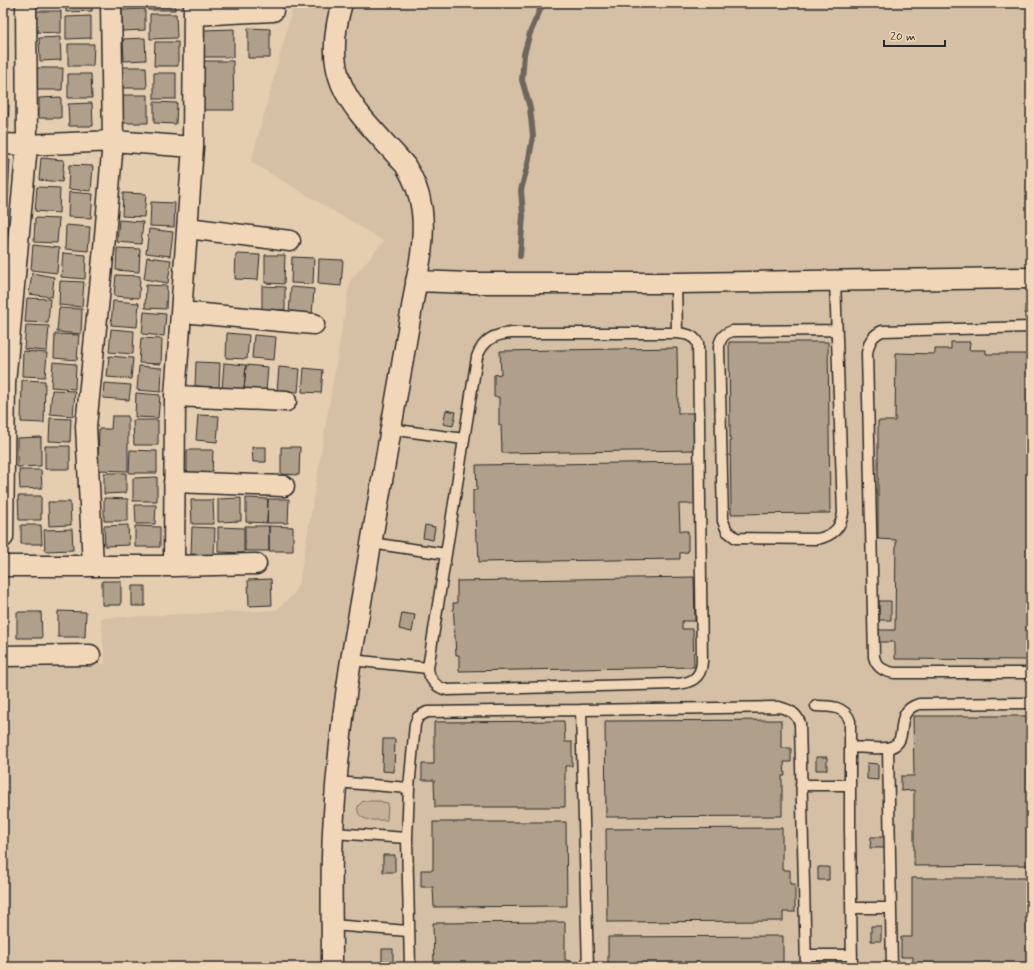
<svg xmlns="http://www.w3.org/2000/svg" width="1034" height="970" font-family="Mynerve,sans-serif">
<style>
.built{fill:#d5c0a5}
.green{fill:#c6b299;stroke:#786e62}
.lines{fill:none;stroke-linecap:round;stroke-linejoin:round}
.stream{stroke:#6e665b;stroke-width:6}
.building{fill:#b0a08b;stroke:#2b2b2b}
.service-casing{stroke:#2b2b2b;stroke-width:13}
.minor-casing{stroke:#2b2b2b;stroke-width:23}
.service{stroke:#f1d7b8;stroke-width:10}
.minor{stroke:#f1d7b8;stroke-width:20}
</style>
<rect width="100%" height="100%" fill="#e5cdb0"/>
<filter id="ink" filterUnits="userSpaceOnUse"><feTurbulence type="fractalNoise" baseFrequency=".025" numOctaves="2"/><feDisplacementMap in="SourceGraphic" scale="8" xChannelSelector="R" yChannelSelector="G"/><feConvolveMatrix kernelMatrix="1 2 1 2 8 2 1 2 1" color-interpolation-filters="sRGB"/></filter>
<g filter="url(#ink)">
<path class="built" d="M294,3H1031V967H3V666L105,664L101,618L276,610L294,594L300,578L350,281L384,241L251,162Z"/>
<path class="green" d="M363,801H381L382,802L388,803L387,820C377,820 355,823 358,806Z"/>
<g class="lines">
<path class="stream" d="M520,256L523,215L521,190L528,164L533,136L530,108L522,80L524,54L530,33L543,3"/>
</g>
<path class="building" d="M3,3H8V10H3Z
M34,3H61V6H34Z
M66,3H92V11L66,12Z
M148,3H175V10H148Z
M145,9V30L122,31V10Z
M33,11H61V33L32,32Z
M150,14H176L177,38L150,39Z
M91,16V38L66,39V17Z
M6,19L7,41H3V20Z
M248,28L270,29V58H248Z
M234,29V57H204V30Z
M60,37L61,60L40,61L39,38Z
M145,38L146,60L124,61L123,39Z
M155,42H178V66H154Z
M68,44H94L93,66H68Z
M3,45H7V68H3Z
M202,61H233L234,110H203Z
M122,67H146L147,88H122Z
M37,68H63L62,90H37Z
M154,73H176V99H154Z
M68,74H91L92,98H68Z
M3,76H6L7,100H3Z
M123,95H148V123H123Z
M61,97V118H39V98Z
M154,102L177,103L176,124L154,123Z
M92,103L93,126H69L68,104Z
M3,105H9L8,128H3Z
M41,158L64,160L62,182L39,180Z
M3,160H10L8,194H3Z
M69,165L93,166L91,191L68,189Z
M37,187L60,188L59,213L35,211Z
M69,192L93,194L91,218L68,217Z
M123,193L146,194L144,217L122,216Z
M3,199H7L6,220H3Z
M151,202L175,203L174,227L150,226Z
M35,218L59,219L57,243L34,242Z
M3,220H6L4,250H3Z
M119,220L143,222L141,244L117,242Z
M66,225L90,227L88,251L65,249Z
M149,229L173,232L170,256L146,253Z
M33,245L59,248L57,273L31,270Z
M117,248L140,249L139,272L116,270Z
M63,253L86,255L85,279L61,277Z
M236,254L260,255L258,280L235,279Z
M265,255H285L284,284L265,283Z
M147,257L171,260L168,283L144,279Z
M292,257L314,258L313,284L291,283Z
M319,259L343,260L341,286L318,284Z
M32,273L54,277L52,297L29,294Z
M116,275L140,276L139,298L114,296Z
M60,281L84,282L82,307L59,305Z
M146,285L167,286L166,309L145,308Z
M262,286L285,287V310L262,309Z
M291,287L314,289L312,315L289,313Z
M27,298L50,299L48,323L25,322Z
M113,301L139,303L137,327L111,325Z
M1025,305H1031V318H1025Z
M59,308L82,309L81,334L57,332Z
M144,312L166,314L164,336L142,334Z
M26,325L49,326L47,351L24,349Z
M111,329L134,331L133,354L109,352Z
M227,333L249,335L247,359L226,358Z
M55,334L79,335L77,360L54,358Z
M254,335L276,337L274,360L252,358Z
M141,338L162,339L161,364L139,363Z
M729,342H828L830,513L731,514Z
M951,342H970L969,350H986V354H1031V660L895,659V642H878V630H895L896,540L878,539V421H895L896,353L935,354V349H951Z
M677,348L678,413H696L697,450L502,453L501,425H499V397H494V375L501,374L500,351Z
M23,351L47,353L45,377L22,376Z
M109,356L133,358L131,379L107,377Z
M53,362L76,364L75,389L51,387Z
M196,362L220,363L219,388L195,386Z
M224,363L246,365L244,391L222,389Z
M246,365L268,367L266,392L244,391Z
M139,366L162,368L161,392L137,390Z
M279,367L300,369L298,392L277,391Z
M304,368L323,370L321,393L302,392Z
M22,380L45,381L44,423L21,422Z
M104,383L131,385L129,400L103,398Z
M52,390L75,391L73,416L50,414Z
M136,393L160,395L158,418L135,417Z
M446,410L456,412L453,426L443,424Z
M198,415L219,416L217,442L196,440Z
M112,416H128V471L98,470L99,429H111Z
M50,418L71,419L70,442L49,441Z
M133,420H158V445H134Z
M41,437V466L17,467V438Z
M45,446H70V469H45Z
M252,447H266V462H253Z
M281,447H300L299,475L281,474Z
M130,450L157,451V473H129Z
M187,450H213L212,477H187Z
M696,462L697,504H679L680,531H688V552L680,553V559L479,562L478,541H476L475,513H473V490H477L476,465Z
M19,470H41L42,488L20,489Z
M104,473H126V493L104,494Z
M157,477V501H133V478Z
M18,496H41V520H19Z
M104,498L128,499V521H104Z
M241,498V521L218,522V499Z
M246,498L268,499L267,523L246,522Z
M268,499H289L288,523H267Z
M191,500H213L214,524H192Z
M48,502H70L71,525L49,526Z
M135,505H156L155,524H136Z
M21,525H41L42,544H21Z
M128,525L129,545L105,546L104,526Z
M425,525L435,527L433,540L423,538Z
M135,526L160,527V547H135Z
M245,526H269V551H245Z
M269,526L293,527V551H269Z
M192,527L215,528L214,555L191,554Z
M218,527L244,528V553L218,552Z
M72,529L73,550L45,551L44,530Z
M694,577L695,621H682V629H693L694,667L459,671V655H456L453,603H457V581Z
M271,579L272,605L249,606L248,580Z
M102,581H121V605H102Z
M132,586H145V606H132Z
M879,601H891V620H879Z
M58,611L86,612L85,637H58Z
M17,612H41L42,638H17Z
M402,613L415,615L412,632L399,629Z
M913,716H1031V865L914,866V790L901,791V776H914Z
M781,720V748H791V762H784L785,776H782V816L606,817L605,721Z
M564,721L565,742H572V766H565V807H435L434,780H422V764H434V722Z
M383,739H395L394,772L382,771Z
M816,757H827V770H816Z
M867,763L878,764V780L867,779Z
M433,822H566L567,906L434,907L433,887H421V870H433Z
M782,828V870H790V884H795V912H783V921L607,922L606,829Z
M871,837H885V848H870Z
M383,855H395V872H383Z
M818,867H829V880H818Z
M912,878H1031V967H913V957H901V937H912Z
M565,922V960L572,961V967H434L433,923Z
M871,926H881V941H871Z
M783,936V967H608V937Z
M382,949H393V965H382Z"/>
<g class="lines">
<g class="service-casing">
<path id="service" d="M835,280L843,513C841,529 832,536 817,539L736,538L727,531L723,521L719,347C720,338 724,333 733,331L837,330
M676,283L677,333
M1031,327L882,331C871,336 869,343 867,353L874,657C877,668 884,671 894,673H1031
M512,333H677C687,334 693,335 698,343L702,662C701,679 690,683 676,684L448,690C437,688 429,680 428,668L477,357C483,340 494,334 512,333Z
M390,429L464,439
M371,543L446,554
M351,660L428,668
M816,706C830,706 845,706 850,721V830L852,967
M581,710L779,707C790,710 796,713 800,723L806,967
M850,747C860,747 882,750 891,747C911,741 891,712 919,704L1031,703
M888,748L892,967
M336,782L409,788
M801,785H850
M333,833L407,838
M851,908H891
M332,925L408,931
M806,955H852
M410,967L407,838L409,788L415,724L418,717L427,712L581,710L588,967"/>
</g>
<g class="minor-casing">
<path id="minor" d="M194,15L273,11
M3,144L27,145L113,141L193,147L194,3
M188,228L290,241
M416,281L470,283H676L1031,278
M181,312L314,324
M175,396L286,401
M174,482L284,486
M3,537L5,383L27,145L26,3
M3,566H174L175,396L193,147
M93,566L86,426L104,248L113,141L111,3
M174,566L256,564
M3,656L90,655
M332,967C332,930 331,894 332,857C334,791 341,725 351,660L421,255C425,222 424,194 405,165C356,109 318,85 342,3"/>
</g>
<use href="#service" class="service"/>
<use href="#minor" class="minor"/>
</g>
</g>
<rect width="1034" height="970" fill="none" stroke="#f1d7b8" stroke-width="16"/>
<rect x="8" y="8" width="1018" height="954" fill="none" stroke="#2b2b2b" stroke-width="1.5" filter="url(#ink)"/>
<path d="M884 40v6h61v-6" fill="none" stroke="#2b2b2b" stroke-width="2"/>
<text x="890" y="40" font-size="12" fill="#2b2b2b" stroke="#f1d7b8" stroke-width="3" paint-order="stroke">20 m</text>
</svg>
